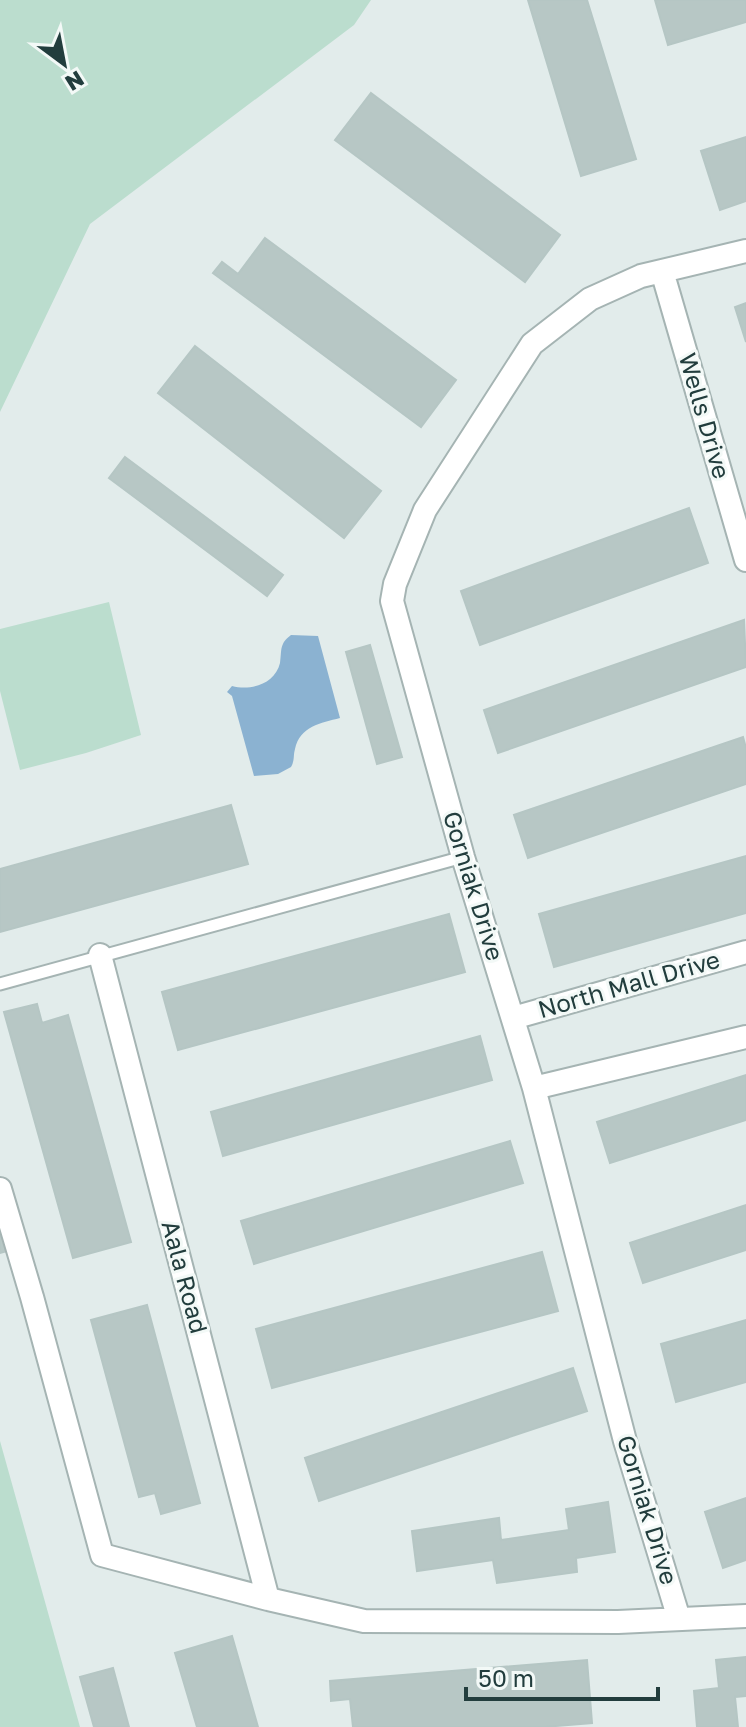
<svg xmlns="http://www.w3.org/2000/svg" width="746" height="1727" font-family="'Golos Text',sans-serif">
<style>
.green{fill:#bbddce}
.water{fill:#8bb2d1}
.building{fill:#b7c7c5;stroke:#b5c6c4;stroke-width:2}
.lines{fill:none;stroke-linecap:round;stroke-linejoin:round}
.service-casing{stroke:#a5b4b3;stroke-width:15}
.minor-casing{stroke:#a5b4b3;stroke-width:26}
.service{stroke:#fff;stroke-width:11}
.minor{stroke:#fff;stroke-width:22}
.labels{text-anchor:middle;stroke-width:6;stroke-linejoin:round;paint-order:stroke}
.street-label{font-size:24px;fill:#223d3d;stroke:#f3f9f7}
</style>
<rect width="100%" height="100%" fill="#e2eceb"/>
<path class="green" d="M0,0H371L354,25L90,224L0,412Z
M109,602L141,735L86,753L20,770L0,691V629Z
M0,1441L80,1727H0Z"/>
<path class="water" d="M291,635L318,636L340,718C321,723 300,726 295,749C293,756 295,760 291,767L278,774L254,776L232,696L227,692L232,686C251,691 275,684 280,663C282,650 279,644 291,635Z"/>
<path class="building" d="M528,0H587L636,159L581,176Z
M655,0H746V22L668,45Z
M371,93L560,235L525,282L335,140Z
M746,137V201L720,210L701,151Z
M265,238L456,380L421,427L213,273L222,262L238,274Z
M746,303V342L735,307Z
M195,346L381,491L344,538L158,393Z
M125,457L283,575L267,596L109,478Z
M689,508L708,563L480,645L461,591Z
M744,620L746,667L498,753L484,710Z
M370,645L402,757L377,764L346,652Z
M743,737L746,748V784L528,858L514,815Z
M231,805L248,864L0,932V869Z
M746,856V913L554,967L539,914Z
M449,914L465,972L178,1050L162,992Z
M37,1004L42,1023L68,1015L131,1242L73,1258L4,1012Z
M480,1036L492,1080L223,1156L211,1112Z
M746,1075V1120L610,1163L597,1122Z
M510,1141L523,1183L254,1264L241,1221Z
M746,1205V1250L643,1283L630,1243Z
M0,1230L7,1251L0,1253Z
M542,1252L558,1311L272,1388L256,1329Z
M147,1305L200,1503L161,1514L155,1493L139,1497L91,1320Z
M746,1320V1382L676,1402L661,1344Z
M573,1368L587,1411L319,1501L305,1458Z
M746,1498V1560L723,1568L705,1512Z
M608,1502L615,1552L576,1558L577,1572L497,1583L493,1560L417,1571L412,1531L499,1518L501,1540L569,1530L566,1509Z
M232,1636L258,1727H197L175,1653Z
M746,1657V1696L735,1697L738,1727H697L694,1691L719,1688L716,1660Z
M587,1660L592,1723L544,1727H353L350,1699L331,1701L330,1681Z
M113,1668L129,1727H94L80,1677Z"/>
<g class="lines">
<g class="service-casing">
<path id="service" d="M0,984L463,857"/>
</g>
<g class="minor-casing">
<path id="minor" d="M662,271L746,560
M100,955L268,1599
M513,1018L746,952
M534,1088L746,1037
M0,1189L32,1297L102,1555L268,1599L364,1621L618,1622L746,1616
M679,1619L625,1441L534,1088L463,857L392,601L395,584L425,510L532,344L590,299L641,276L746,251"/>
</g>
<use href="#service" class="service"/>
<use href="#minor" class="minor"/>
</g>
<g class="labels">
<g class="street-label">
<text transform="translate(704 416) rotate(74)" y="8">Wells Drive</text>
<text transform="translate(473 886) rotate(73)" y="8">Gorniak Drive</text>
<text transform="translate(629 985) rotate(-16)" y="8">North Mall Drive</text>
<text transform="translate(184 1277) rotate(75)" y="8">Aala Road</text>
<text transform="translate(647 1510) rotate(73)" y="8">Gorniak Drive</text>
</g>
</g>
<g transform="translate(64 64) rotate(148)" stroke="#f3f9f7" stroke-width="6" paint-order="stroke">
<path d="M0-6L14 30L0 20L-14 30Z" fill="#223d3d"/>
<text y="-12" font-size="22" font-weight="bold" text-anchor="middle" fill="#223d3d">N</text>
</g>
<path d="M466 1687v12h192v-12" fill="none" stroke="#223d3d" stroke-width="4"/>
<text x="478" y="1687" font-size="24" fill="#223d3d" stroke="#f3f9f7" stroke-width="6" paint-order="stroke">50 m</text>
</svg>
